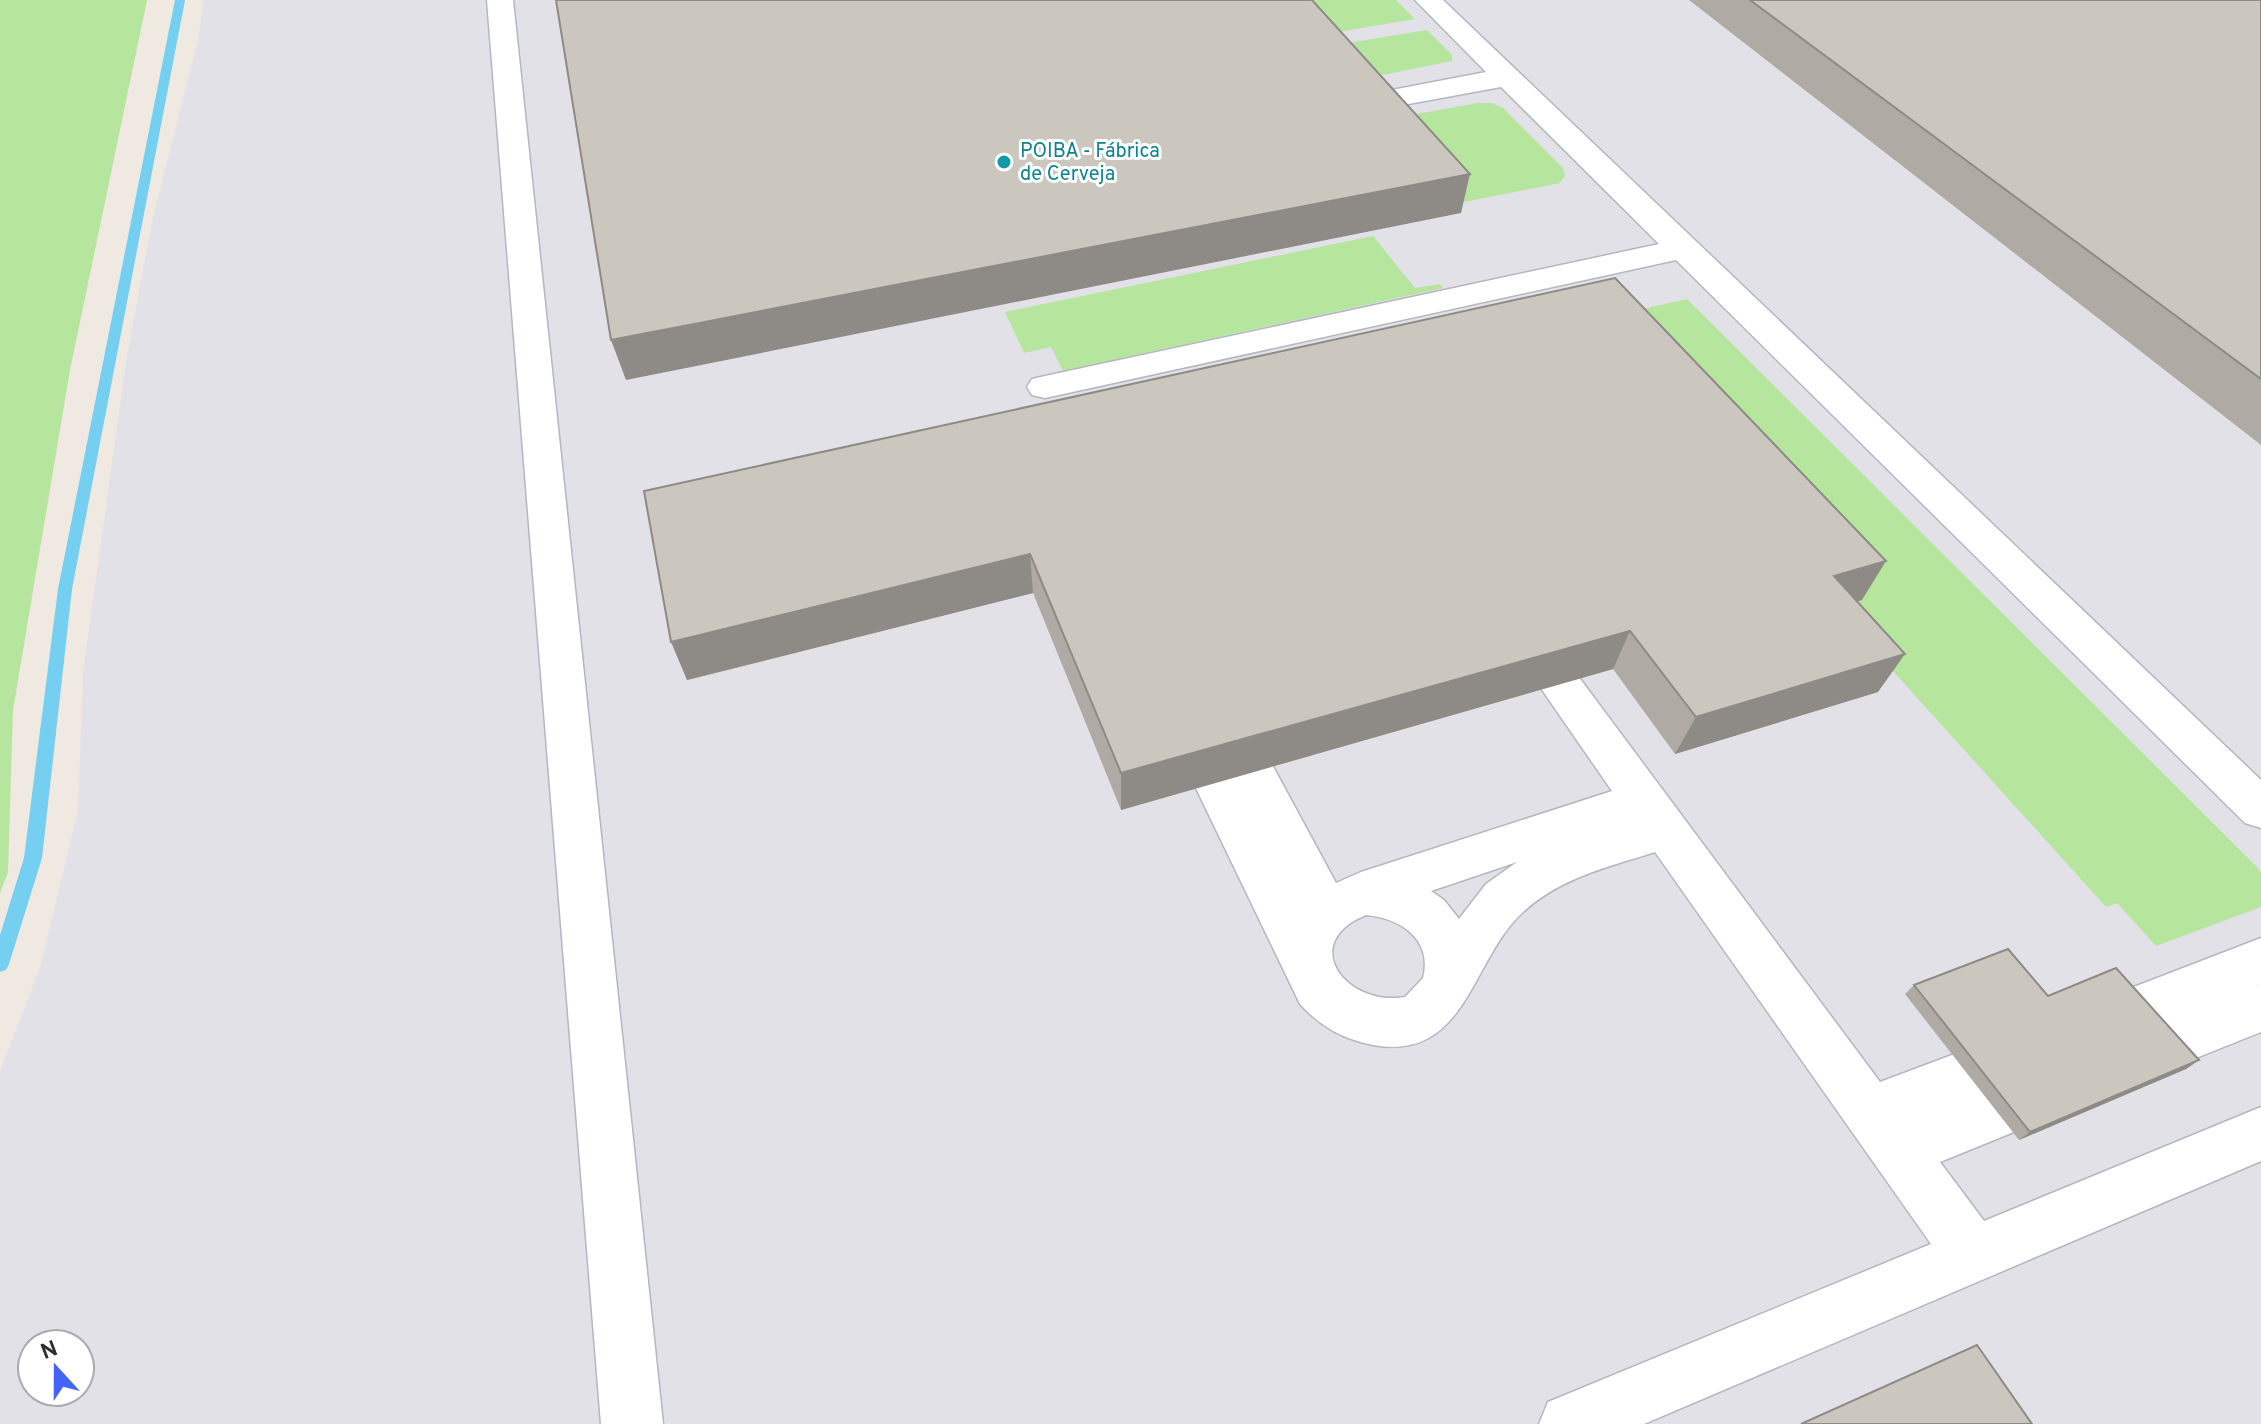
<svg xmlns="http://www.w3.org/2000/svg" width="2261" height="1424" font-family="Overpass,sans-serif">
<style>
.industrial{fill:#e3e1e8;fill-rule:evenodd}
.green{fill:#b6e59e}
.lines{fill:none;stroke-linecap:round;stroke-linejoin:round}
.stream{fill:#75cff0;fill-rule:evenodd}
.minor-casing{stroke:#b4b7c1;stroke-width:3}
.minor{fill:#fff;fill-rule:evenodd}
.wall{fill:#afaba4}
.shaded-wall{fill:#8e8b86}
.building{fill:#cbc7bf;stroke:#8e8b86;stroke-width:2}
.culture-dot{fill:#0f9aa8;stroke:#fff;stroke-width:3}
.labels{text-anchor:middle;stroke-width:6;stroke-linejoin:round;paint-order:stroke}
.far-culture-label{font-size:20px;fill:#0d838f;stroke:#fff;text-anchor:start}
</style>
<rect width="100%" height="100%" fill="#efe9e1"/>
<path class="industrial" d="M204,0H2261V1424H0V1071L41,965L78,810L83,672L127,355L152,222L198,40ZM32,1344H80V1392H32Z"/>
<path class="green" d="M0,0H147L70,370L13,710L8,872L0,893Z
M1276,0H1396L1415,19L1308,37Z
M1427,30L1452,55V61L1348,82L1317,48Z
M1478,103H1492L1503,108L1563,168L1565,176L1560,183L1454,204L1382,120Z
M1373,236L1415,288L1440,284L1443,288L1063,371L1051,347L1024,353L1005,312Z
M1687,299L2257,867L2261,873V907L2156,946L2117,903L2106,907L1836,608L1602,318Z"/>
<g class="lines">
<path class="stream" d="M175,0H185L72,589L42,858L9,964L6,970L0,972V935L24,858L58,589Z"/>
<g class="minor-casing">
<path id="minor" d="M487,0H513L663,1424H601Z
M1415,0H1443L2261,780V828L2245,823L1676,260L1045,398L1032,395L1027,387L1032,379L1045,376L1659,244L1501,87L1365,112L1355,109L1351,103L1355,97L1486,72Z
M1560,667L1575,672L1880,1082L2024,1028L2043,1035L2050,1053L2044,1068L2054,1064L2073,1072L2081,1090L2073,1108L1940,1162L1984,1221L2261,1107V1161L1644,1424H1539L1548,1402L1931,1244L1655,852C1608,867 1559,878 1522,913C1471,960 1466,1062 1373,1045C1343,1039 1321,1027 1300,1004L1193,782L1200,769L1216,763L1232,769L1237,759L1253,753L1269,759L1336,883L1361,872L1612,791L1538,684L1545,672ZM1517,862L1486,884L1459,919L1444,900L1431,891ZM1366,915C1401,918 1433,940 1423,978L1405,997C1346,1007 1297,943 1366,915Z
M2261,938V984L2256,986L2261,984V1032L2126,1086L2107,1079L2100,1061L2106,1046L2092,1051L2074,1044L2066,1027L2074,1010Z"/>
</g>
<use href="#minor" class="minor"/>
</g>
<path class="wall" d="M1689,0H2261V445Z
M644,491L1862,600L1857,601L1878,692L1675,754L1613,669L1121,810L1033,593L687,680Z
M1914,985L2048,996L2199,1060L2186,1069L2019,1140L1905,994Z"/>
<path class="shaded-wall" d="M1470,174L1461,213L626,380L611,340Z
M1030,554L1033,593L687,680L671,642Z
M1886,561L1862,600L1811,615L1834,576Z
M1630,631L1613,669L1121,810V773Z
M1905,654L1878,692L1675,754L1696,717Z
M2199,1060L2186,1069L2019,1140L2030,1132Z"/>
<path class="building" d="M556,0H1312L1470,174L611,340Z
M1750,0H2261V379Z
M1615,278L1886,561L1834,576L1905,654L1696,717L1630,631L1121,773L1030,554L671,642L644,491Z
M2008,949L2048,996L2116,968L2199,1060L2030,1132L1914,985Z
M1977,1345L2032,1424H1801Z"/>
<circle class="culture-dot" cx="1004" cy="162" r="8"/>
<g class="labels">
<g class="far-culture-label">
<text x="1020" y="157">POIBA - Fábrica<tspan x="1020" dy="23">de Cerveja</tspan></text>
</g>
</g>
<g transform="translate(56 1368) rotate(339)"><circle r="38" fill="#ffffff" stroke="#ababab" stroke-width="2"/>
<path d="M0-6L14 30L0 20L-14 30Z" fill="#4264fb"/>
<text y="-12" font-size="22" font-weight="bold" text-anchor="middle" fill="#2e2e2e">N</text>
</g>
</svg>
